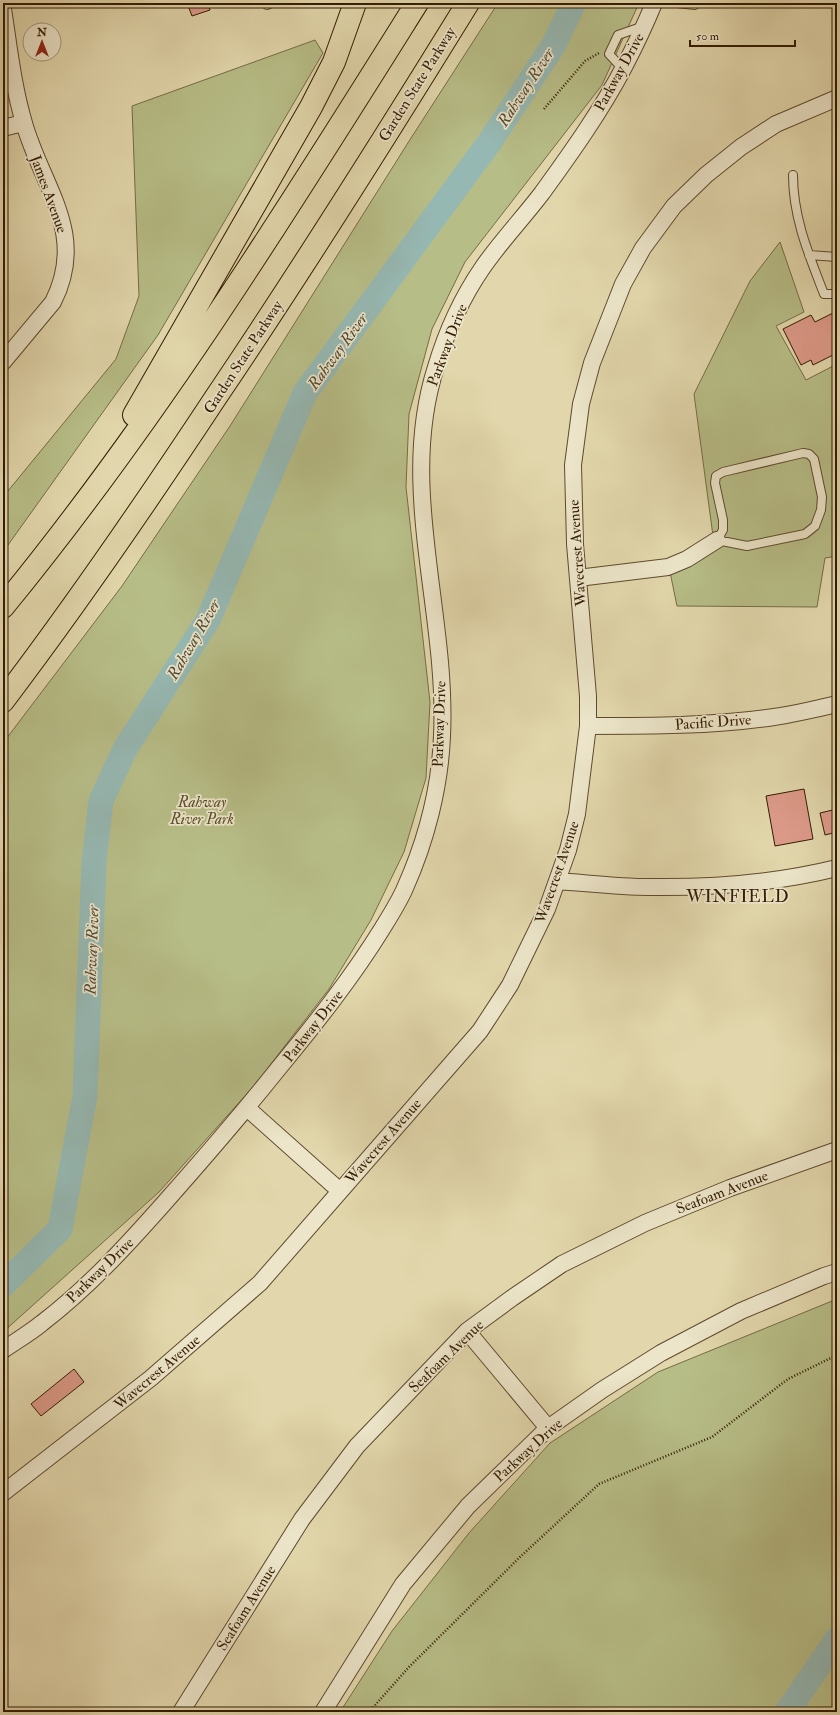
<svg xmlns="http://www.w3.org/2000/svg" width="840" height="1715" font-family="'IM FELL Double Pica',serif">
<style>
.green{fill:#b7bd87;stroke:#756c45}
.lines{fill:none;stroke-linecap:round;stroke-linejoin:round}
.river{stroke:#96b8b2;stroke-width:25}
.building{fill:#dd9a89;stroke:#331b03}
.service-casing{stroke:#5f4a2d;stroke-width:10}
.minor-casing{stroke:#5f4a2d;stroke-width:18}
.motorway-casing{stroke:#331b03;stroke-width:24}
.path{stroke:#331b03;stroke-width:2.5;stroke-dasharray:1 2;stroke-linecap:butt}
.service{stroke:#ece5c9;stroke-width:8}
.minor{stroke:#ece5c9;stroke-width:16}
.motorway{stroke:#e2d7ac;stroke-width:22}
.labels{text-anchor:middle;stroke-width:3.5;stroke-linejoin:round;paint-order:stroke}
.street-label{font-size:15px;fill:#331b03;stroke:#ece5c9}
.park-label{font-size:15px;font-style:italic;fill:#5b4c2b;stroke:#ece5c9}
.water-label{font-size:16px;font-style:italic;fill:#514a38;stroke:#ece5c9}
.quarter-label{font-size:17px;letter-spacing:1px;fill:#331b03;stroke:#ece5c9}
</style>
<rect width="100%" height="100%" fill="#e2d7ac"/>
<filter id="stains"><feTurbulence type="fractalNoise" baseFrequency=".005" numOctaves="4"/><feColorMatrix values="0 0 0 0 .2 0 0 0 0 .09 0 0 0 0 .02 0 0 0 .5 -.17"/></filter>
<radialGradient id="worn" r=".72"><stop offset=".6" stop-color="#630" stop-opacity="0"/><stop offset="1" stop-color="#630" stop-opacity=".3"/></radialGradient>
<path class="green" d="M498,3H639L602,85L465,262L432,329L409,414L406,487L430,702L426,778L404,852L371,920L329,989L253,1087L159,1192L3,1332V743L122,586L230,426L411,138Z
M315,40L323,53L158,335L3,552V497L116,359L139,296L132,106Z
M780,242L804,312L776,326L806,380L837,364V556L825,558L817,607L677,606L670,572L715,551L694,394L750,281Z
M837,1299V1712H340L392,1631L469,1533L550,1443L658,1372Z"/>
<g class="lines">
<path class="river" d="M3,1285L60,1229L85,1096L94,862L101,801L125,749L208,620L305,393L489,143L553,46L574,3
M787,1712L837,1639"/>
</g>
<path class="building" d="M187,3H208L210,10L192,16Z
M837,305V353L813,365L811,360L801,365L783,329L811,315L815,322L837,311L835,306Z
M804,789L813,839L775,846L766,796Z
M837,809V832L825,835L820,813Z
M74,1369L84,1382L41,1416L31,1404Z"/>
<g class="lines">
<g class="service-casing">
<path id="service" d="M266,3L267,5L271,3
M677,3L695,5L696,3
M623,69L609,54L618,35L644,26
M793,175C793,218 809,255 824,294H837
M809,255L837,257
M803,453L809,454L814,459L822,497L821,510L815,526L805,534L747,546L717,540L723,530V520L715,483L716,476L723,472Z"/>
</g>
<g class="minor-casing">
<path id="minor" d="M3,9C9,47 13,86 24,123C42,187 88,233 53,302L3,362
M3,128L23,123
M578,578L668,567L687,559L717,540
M588,726C650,726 713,726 774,717C795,714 816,709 837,704
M557,881C587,883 618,887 649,887C712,888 776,883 837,868
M247,1108L340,1191
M467,1331L548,1428
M3,1350C16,1341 30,1333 42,1323C88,1288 128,1244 166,1201C204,1158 242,1114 278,1069C315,1024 351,979 382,929C390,916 399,902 405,888C426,841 440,787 442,736C448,612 397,488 436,367C446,333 463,296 483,267C501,241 523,218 542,193C571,153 601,111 624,67C635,46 645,25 654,3
M3,1493L151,1378L260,1283L480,1031L510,985L547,909L568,850L577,814L588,726V696L575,544L573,465L581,404L592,363L623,284L643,248L674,206L706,175L741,147L776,124L837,98
M181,1712L302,1519L357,1446L467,1331L512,1298L562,1264L645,1223L730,1188L837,1150
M323,1712L403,1584L468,1506L548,1428L602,1390L661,1353L741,1311L824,1276L837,1272"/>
</g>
<g class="motorway-casing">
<path id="motorway" d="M134,415L311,107L334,62L355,3
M3,607C158,418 287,210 417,3
M3,701C78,602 148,500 216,397C303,268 386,136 468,3"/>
</g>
<path class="path" d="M544,109L585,61L599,53
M369,1712L409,1667L520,1557L599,1484L712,1437L788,1379L837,1355"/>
<use href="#service" class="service"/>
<use href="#minor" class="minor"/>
<use href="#motorway" class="motorway"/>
</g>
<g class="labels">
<g class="street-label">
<text transform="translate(619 72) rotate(-61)" y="5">Parkway Drive</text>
<text transform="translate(417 84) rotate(-58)" y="5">Garden State Parkway</text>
<text transform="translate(49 194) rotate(70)" y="5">James Avenue</text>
<text transform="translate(447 345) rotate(-69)" y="5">Parkway Drive</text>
<text transform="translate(243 357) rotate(-57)" y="5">Garden State Parkway</text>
<text transform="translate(577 553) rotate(-94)" y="5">Wavecrest Avenue</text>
<text transform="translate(713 722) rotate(-4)" y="5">Pacific Drive</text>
<text transform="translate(439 724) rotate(-88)" y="5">Parkway Drive</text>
<text transform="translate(557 872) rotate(-71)" y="5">Wavecrest Avenue</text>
<text transform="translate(313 1026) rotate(-52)" y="5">Parkway Drive</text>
<text transform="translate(383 1141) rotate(-49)" y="5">Wavecrest Avenue</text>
<text transform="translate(722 1192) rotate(-21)" y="5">Seafoam Avenue</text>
<text transform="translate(100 1270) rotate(-44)" y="5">Parkway Drive</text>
<text transform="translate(446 1356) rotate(-44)" y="5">Seafoam Avenue</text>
<text transform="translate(157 1372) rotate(-40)" y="5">Wavecrest Avenue</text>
<text transform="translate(528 1450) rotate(-42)" y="5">Parkway Drive</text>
<text transform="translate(246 1608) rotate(-58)" y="5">Seafoam Avenue</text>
</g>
<g class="park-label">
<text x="202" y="807">Rahway<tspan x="202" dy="17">River Park</tspan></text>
</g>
<g class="water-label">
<text transform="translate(525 87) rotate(-57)" y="6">Rahway River</text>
<text transform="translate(337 351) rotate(-54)" y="6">Rahway River</text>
<text transform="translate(193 639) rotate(-60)" y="6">Rahway River</text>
<text transform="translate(91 950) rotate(-88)" y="6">Rahway River</text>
</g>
<g class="quarter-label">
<text x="738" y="902">WINFIELD</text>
</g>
</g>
<rect width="840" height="1715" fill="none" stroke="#e2d7ac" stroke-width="16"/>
<rect x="4" y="4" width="832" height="1707" fill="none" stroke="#331b03" stroke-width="2"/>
<rect x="8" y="8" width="824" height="1699" fill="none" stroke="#331b03"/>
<g transform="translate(42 42)"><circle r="19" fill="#ece5c9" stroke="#a2947a"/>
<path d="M0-3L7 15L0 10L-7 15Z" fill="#8f2418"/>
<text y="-6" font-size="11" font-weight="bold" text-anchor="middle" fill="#331b03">N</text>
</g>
<path d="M690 40v6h105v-6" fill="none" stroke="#331b03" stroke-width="2"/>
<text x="696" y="40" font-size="12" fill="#331b03" stroke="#ece5c9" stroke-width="3" paint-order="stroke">50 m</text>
<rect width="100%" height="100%" filter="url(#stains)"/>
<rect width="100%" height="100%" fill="url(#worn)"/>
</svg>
